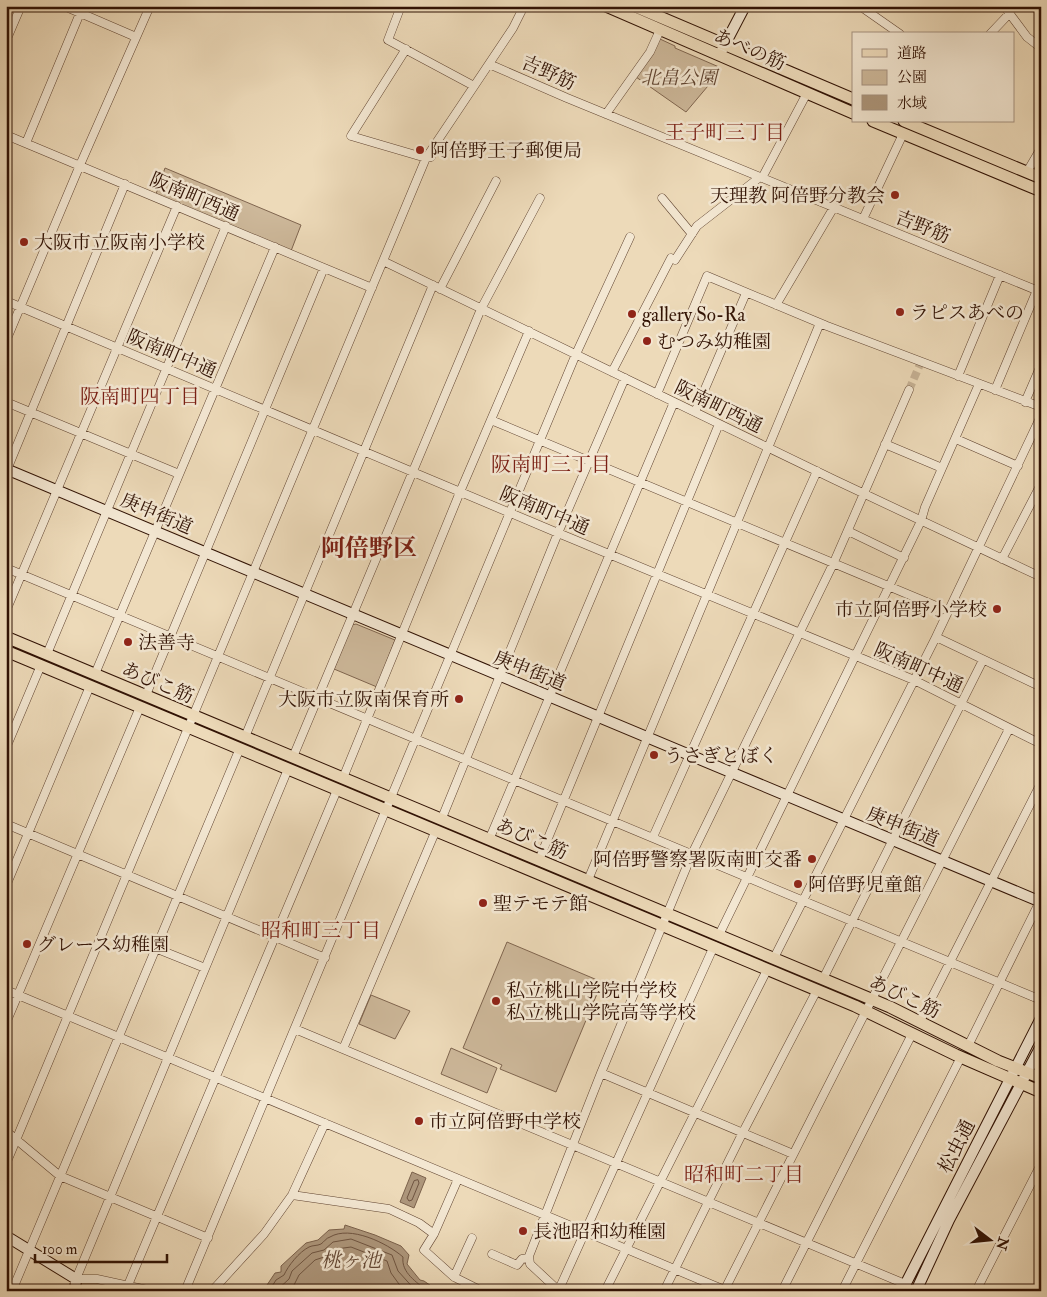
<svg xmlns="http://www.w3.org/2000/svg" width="1047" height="1297" font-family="'IM FELL Double Pica','Noto Serif JP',serif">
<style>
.green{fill:#cdb89a;stroke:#7f654f}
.water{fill:#ad967b;stroke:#7b614b}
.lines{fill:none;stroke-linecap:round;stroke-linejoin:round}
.shore{stroke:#6f5440;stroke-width:1}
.street-tunnel{stroke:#c7b295;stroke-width:8;stroke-dasharray:8 4;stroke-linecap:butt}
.street-casing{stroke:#604431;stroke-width:9}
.secondary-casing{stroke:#311204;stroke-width:12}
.primary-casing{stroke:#311204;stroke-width:13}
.street{stroke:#f3e7d2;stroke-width:8}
.secondary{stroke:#f3e7d2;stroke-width:10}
.primary{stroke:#eddab9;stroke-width:11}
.poi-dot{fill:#8f2418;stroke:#f3e7d2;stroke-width:2}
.labels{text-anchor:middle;stroke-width:5;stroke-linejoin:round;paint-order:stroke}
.street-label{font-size:19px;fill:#311204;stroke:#f3e7d2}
.park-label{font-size:19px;font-style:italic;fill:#604431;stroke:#f3e7d2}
.poi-label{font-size:19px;fill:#311204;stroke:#f3e7d2;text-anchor:start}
.neighbourhood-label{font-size:20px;fill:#7a1f14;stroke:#f3e7d2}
.water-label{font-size:20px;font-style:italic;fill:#634734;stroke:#f3e7d2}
.district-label{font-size:24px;font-weight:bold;fill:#7a1f14;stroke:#f3e7d2}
</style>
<rect width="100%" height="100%" fill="#eddab9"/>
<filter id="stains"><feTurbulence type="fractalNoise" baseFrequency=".004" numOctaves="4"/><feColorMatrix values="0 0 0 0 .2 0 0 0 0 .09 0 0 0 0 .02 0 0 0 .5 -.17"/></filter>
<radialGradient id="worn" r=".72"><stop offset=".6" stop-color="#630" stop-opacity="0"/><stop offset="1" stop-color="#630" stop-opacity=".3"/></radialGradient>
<path class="green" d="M660,39L675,46V48L719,67L713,80L686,112L636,77Z
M165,168L301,225L291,251L156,194Z
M356,624L395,640L377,687L334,669L352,625Z
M507,942L602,982L556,1092L500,1069L502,1065L463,1048Z
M371,995L410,1011L395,1039L359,1024Z
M451,1048L497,1068L487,1093L441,1074Z"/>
<path class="water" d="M412,1172L426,1178L414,1208L400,1202Z
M345,1225L375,1235L401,1246L409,1255L407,1264L420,1280L424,1281L437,1290L263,1291L275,1273L281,1272V1266L306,1243L318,1240L329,1230L344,1229Z"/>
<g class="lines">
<path class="shore" d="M418,1180L419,1183L412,1200L409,1201L407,1198L414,1181Z
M269,1291L276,1280L284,1275C288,1266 299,1252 309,1247C313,1245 317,1246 321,1244C324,1242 326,1238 330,1237C350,1225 387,1243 403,1257C401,1273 417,1282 427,1291
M276,1291L289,1279L292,1271L312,1253L324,1250L333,1242L351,1239L392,1255L398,1271L416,1291
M286,1291L294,1285L299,1275L315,1260L327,1256L336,1249L351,1247L387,1261L391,1273L404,1291"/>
<path class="street-tunnel" d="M909,390L921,362"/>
<g class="street-casing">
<path id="street" d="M64,6L136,37
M401,6L388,40L474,86
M860,6L900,34
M1004,6L1027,37L1041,48
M990,34L1009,14
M6,41L21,6
M406,49L351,136L426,158L431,157
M489,64L567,98L1041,292
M606,114L650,52L660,30
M6,135L372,288
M26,143L83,6
M1027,172L1041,148
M762,178L807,93
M662,198L692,234
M863,219L903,134
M675,260L697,226L760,177
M383,261L835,480L1041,577
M440,289L496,181
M6,301L558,533L914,680L1041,744
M776,305L834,207
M6,341L80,165L150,6
M612,372L671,258
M958,376L1000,275
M995,390L1037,290
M657,394L707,276L827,326L1041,407
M6,402L179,474
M1025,402L1041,365
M695,412L746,293
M491,420L948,611
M956,439L1018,466
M885,444L942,468
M6,472L125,184
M848,531L904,558
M1002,559L1041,484
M6,568L1041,1000
M6,611L177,206
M936,637L1041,687
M47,654L226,226
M95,674L275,247
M146,695L324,268
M245,737L433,285
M6,748L41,665
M293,757L481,309L540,198
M343,778L460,492L529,331
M442,818L558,533L625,378
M6,824L325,958
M653,837L817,471
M489,840L674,402
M539,860L719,424
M588,880L820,323
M6,886L90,686
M719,935L921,521L925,507L979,384
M155,948L205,968
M774,958L936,637L1041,416
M823,979L983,660
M6,990L727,1291
M920,1021L1041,783
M6,1023L140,707
M295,1029L905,1284
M968,1046L1041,899
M343,1049L436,830
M601,1073L793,1154
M6,1131L60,1176L208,1238
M6,1164L426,158L513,28L524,6
M458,1179L434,1234L424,1250L454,1277L482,1291
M292,1195L389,1209L419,1223L434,1234
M492,1254L517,1265L522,1259L528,1258
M454,1277L472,1238
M128,1285L337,790
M12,1291L240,748
M152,1291L97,1279H76L288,769
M185,1291L576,354L630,237
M212,1291L264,1234L292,1195L325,1123
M554,1291L561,1285L714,946
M559,1291L530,1264L529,1256L601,1073L692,854L834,562L909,390
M605,1291L767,970
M664,1291L743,1132L817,990
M724,1291L1009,729
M782,1291L912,1034
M842,1291L961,1057
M976,1291L1041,1164
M1036,1291L1041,1281"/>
</g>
<g class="secondary-casing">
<path id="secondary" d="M721,52L745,6
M6,469L1041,902
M6,1236L76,1279L75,1291
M902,1291L1041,1018
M916,1291L949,1220L1041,1046"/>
</g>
<g class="primary-casing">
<path id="primary" d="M606,6L853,113
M634,6L853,99
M873,121L1041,191
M904,121L1041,178
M6,637L823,979L890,1007L998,1061L1041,1078
M6,651L855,1006L956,1055L1041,1092"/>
</g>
<use href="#street" class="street"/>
<use href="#secondary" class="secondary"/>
<use href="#primary" class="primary"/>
</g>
<g class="poi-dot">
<circle cx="420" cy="150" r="5"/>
<circle cx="895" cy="195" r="5"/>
<circle cx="24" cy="242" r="5"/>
<circle cx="900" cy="312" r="5"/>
<circle cx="632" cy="314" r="5"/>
<circle cx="647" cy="341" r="5"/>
<circle cx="997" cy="609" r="5"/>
<circle cx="128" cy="642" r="5"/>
<circle cx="459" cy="699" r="5"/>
<circle cx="654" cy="755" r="5"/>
<circle cx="812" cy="859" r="5"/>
<circle cx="798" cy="884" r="5"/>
<circle cx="483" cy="903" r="5"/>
<circle cx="27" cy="944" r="5"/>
<circle cx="496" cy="1001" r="5"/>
<circle cx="419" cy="1121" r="5"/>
<circle cx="523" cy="1231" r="5"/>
</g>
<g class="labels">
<g class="street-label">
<text transform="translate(750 49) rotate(23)" y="7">あべの筋</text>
<text transform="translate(549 72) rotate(24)" y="7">吉野筋</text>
<text transform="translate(195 196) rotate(23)" y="7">阪南町西通</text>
<text transform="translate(923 226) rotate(22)" y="7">吉野筋</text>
<text transform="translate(172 353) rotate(23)" y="7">阪南町中通</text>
<text transform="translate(719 406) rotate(26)" y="7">阪南町西通</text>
<text transform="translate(545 510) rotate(23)" y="7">阪南町中通</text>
<text transform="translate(157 513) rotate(23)" y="7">庚申街道</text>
<text transform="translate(919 667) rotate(24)" y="7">阪南町中通</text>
<text transform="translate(530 670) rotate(22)" y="7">庚申街道</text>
<text transform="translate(158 682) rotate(23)" y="7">あびこ筋</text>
<text transform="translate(903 826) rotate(22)" y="7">庚申街道</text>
<text transform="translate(532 838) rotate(23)" y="7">あびこ筋</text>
<text transform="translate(905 996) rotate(25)" y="7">あびこ筋</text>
<text transform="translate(956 1146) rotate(-63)" y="7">松虫通</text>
</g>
<g class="park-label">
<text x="679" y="84">北畠公園</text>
</g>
<g class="poi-label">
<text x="430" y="157">阿倍野王子郵便局</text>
<text x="885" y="202" text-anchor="end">天理教 阿倍野分教会</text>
<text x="34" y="249">大阪市立阪南小学校</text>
<text x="910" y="319">ラピスあべの</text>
<text x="642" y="321">gallery So-Ra</text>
<text x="657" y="348">むつみ幼稚園</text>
<text x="987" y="616" text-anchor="end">市立阿倍野小学校</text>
<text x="138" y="649">法善寺</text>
<text x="449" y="706" text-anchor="end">大阪市立阪南保育所</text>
<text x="664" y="762">うさぎとぼく</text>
<text x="802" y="866" text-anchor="end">阿倍野警察署阪南町交番</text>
<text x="808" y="891">阿倍野児童館</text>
<text x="493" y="910">聖テモテ館</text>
<text x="37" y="951">グレース幼稚園</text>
<text x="506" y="997">私立桃山学院中学校<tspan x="506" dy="22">私立桃山学院高等学校</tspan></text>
<text x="429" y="1128">市立阿倍野中学校</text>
<text x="533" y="1238">長池昭和幼稚園</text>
</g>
<g class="neighbourhood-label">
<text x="725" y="139">王子町三丁目</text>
<text x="140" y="403">阪南町四丁目</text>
<text x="551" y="471">阪南町三丁目</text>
<text x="321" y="937">昭和町三丁目</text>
<text x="744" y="1181">昭和町二丁目</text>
</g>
<g class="water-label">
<text x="351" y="1267">桃ヶ池</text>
</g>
<g class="district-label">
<text x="369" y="556">阿倍野区</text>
</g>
</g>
<rect width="1047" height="1297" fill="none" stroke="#eddab9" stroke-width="25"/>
<rect x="8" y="8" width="1032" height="1282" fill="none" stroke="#311204" stroke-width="2.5"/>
<rect x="12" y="12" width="1022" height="1272" fill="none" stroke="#311204"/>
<rect x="852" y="32" width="162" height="90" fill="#f3e7d2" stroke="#a59280"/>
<rect x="862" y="49" width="25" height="8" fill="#eddab9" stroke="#a59280"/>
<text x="897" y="58" font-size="15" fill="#311204">道路</text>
<rect x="862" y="70" width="25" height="15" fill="#cdb89a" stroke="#a59280"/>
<text x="897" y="82" font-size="15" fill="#311204">公園</text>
<rect x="862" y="95" width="25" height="15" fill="#ad967b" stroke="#a59280"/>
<text x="897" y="108" font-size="15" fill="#311204">水域</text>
<g transform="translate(990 1240) rotate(106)" stroke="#f3e7d2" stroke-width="4" paint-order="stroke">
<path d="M0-4L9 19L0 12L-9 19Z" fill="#311204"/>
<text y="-8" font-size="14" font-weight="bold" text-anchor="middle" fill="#311204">N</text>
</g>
<path d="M35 1254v8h132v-8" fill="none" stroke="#311204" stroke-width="2.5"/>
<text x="42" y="1254" font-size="15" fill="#311204" stroke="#f3e7d2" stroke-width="4" paint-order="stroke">100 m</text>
<rect width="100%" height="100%" filter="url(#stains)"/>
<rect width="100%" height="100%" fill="url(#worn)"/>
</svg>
